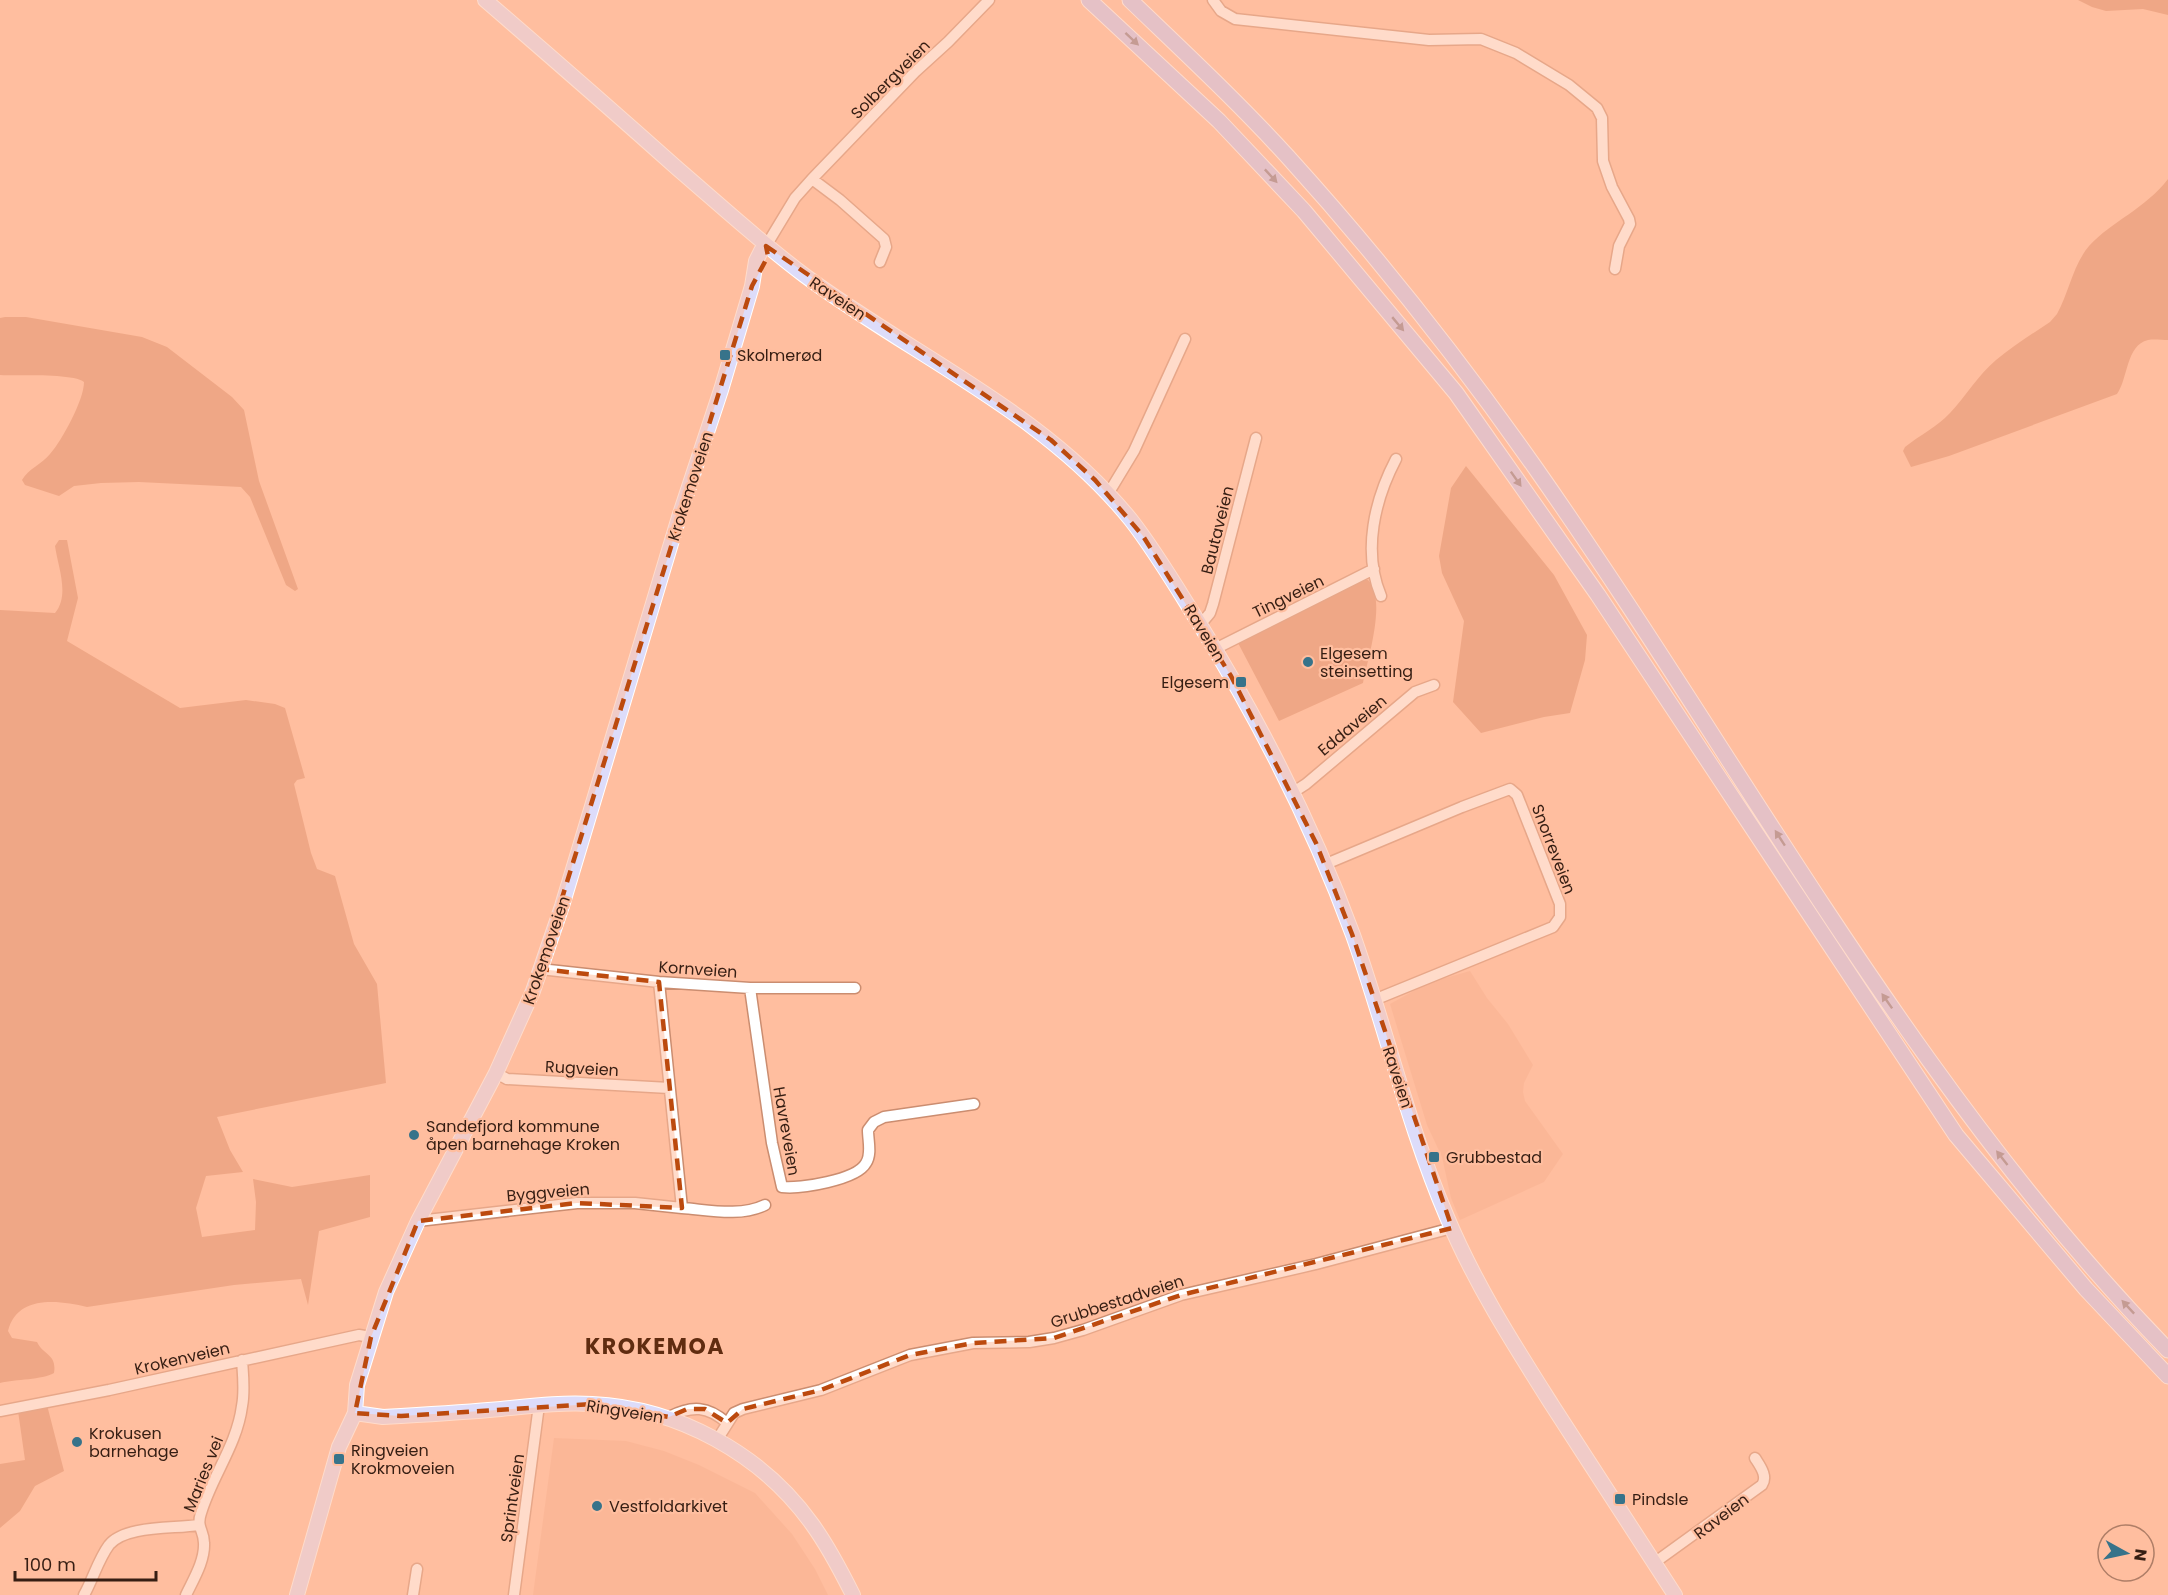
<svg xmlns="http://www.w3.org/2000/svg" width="2168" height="1595" font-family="Poppins,sans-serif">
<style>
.built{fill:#f7b08f}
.green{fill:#dc8d68}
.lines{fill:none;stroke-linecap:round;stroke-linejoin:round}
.minor-casing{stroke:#cb8d70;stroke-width:13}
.major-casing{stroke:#fff;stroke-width:16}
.highway-casing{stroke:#fff;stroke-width:17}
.minor{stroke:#fff;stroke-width:10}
.major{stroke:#dddcfa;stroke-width:14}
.highway{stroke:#c6c5f7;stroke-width:15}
.oneway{fill:#7e7285}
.marked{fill:none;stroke:#bc4a0e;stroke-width:4.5;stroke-dasharray:12 8;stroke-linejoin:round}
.poi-dot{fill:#37738a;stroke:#ffbe9f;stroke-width:2}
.labels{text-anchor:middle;stroke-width:4.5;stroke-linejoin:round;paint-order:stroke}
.street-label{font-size:16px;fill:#361e13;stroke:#ffbe9f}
.poi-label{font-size:16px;fill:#361e13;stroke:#ffbe9f;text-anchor:start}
.district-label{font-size:22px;font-weight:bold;letter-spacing:1.5px;fill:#602c10;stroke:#ffbe9f}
</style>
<rect width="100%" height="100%" fill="#ffbe9f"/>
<path class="built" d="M1470,971L1487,998L1508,1024L1533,1065L1524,1083L1523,1092L1525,1101L1563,1154L1544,1182L1460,1220L1451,1198L1442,1157L1427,1125L1390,1004L1428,983Z
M554,1438L626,1441L664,1451L699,1465L755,1493L792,1534L815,1569L828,1595H533Z"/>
<path class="green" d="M2078,0H2168V15L2143,9L2106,11L2092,7Z
M2168,179V340C2162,340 2154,339 2148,340C2126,345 2128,379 2117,394L1949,456L1911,467L1903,451L1905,447C1920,435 1937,427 1950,413C1966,396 1978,375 1996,360C2013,346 2032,334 2050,322L2057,314C2069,292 2073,265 2089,246C2112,221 2145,209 2168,179Z
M5,317H26L142,337L167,347L232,397L244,410L259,481L298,589L295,591L286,585L250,497L241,487L139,482L101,483L74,486L59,496L25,485L22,480C28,469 42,464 50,454C62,440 84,400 84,382C73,373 17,376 0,375V318Z
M1466,466L1554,575L1587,635L1585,660L1570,713L1544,717L1481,733L1453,702L1464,621L1442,573L1439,556L1451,488Z
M59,540H67L78,598L67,641L180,708L246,700L275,704L285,708L305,778L297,780L294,784L311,853L317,869L335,876L354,944L377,984L386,1083L217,1117L230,1150L243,1172L206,1176L196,1208L202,1237L255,1230L256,1202L253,1179L292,1187L370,1175V1217L319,1231L308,1305L301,1279L234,1285L87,1307C58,1300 17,1295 8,1331L12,1338L37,1342C44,1356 57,1354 54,1373C42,1380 16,1379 0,1383V610L55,613C70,595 58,567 55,546Z
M1360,580H1368C1387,599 1368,658 1363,683L1279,721L1237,641Z
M47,1405L64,1471L35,1486L20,1511L0,1528V1464L25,1460L18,1411Z"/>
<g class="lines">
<g class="minor-casing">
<path id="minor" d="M1213,0L1221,11L1235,19L1429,40L1481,39L1516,53L1569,85L1597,108L1602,118L1603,161L1612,187L1629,219L1630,224L1619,246L1615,269
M812,179L840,200L884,239L886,247L880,262
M766,246L795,198L812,179L915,72L948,42L989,0
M1108,494L1134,451L1185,339
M1381,596C1362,551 1375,499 1396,459
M1200,625L1210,613L1213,604L1256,438
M1215,649L1374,569
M1292,793L1306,784L1415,692L1434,685
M1326,864L1462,807L1510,789L1517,795L1560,904V917L1553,927L1374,1000
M540,969L659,982L750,988H855
M659,982L682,1208C709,1210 740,1217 765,1205
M750,988L772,1143L782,1187C800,1189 857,1180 866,1163C872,1154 868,1141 868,1130L874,1122L884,1117L974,1104
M496,1073L507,1079L669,1088
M418,1221L577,1203H635L682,1208
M0,1411L109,1390L359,1335L371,1337
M669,1417C692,1405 708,1406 727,1423
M717,1440L734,1413L743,1409L821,1390L910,1355L973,1343L1029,1342L1054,1338L1083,1330L1181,1295L1316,1264L1452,1228
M1654,1563L1762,1485C1768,1476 1760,1466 1755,1458
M84,1595C93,1579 98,1560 109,1545C125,1525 174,1529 198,1525
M186,1595C193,1580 205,1561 204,1543C204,1530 196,1528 201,1513C212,1476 237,1445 242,1406C245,1391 243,1375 242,1360
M413,1595L417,1569
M514,1595L539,1405"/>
</g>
<g class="major-casing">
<path id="major" d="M485,0C550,56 614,112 678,169C720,205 760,242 804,275C913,356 1044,412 1131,520C1156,552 1177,588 1199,623C1260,722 1313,826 1353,935C1386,1028 1408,1126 1447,1217C1475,1284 1514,1345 1552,1405C1593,1469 1634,1532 1675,1595
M355,1413L383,1417L401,1416C435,1414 468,1412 501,1409C531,1406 562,1402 592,1404C678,1408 762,1454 812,1524C828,1546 841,1571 853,1595
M297,1595L339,1447L355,1413L357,1385L386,1292L418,1221L496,1073L533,991L562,906L679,517L721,390L752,286L756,261L761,251L766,246"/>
</g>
<g class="highway-casing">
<path id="highway" d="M1089,0L1219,121L1304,211L1456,393L1598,595L1956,1135L2086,1289L2168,1376
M1130,0C1183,51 1238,102 1288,157C1376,254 1458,358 1534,466C1742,762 1913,1089 2168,1350"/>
</g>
<use href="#minor" class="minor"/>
<use href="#major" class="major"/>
<use href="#highway" class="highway"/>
</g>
<defs><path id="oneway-solid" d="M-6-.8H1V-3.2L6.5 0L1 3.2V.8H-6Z" transform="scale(1.5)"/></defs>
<g class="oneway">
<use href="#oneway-solid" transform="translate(1132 39) rotate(43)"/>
<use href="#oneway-solid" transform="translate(1271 176) rotate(47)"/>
<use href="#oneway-solid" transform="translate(1398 324) rotate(50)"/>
<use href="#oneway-solid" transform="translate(1516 479) rotate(55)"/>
<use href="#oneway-solid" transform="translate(1780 838) rotate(-123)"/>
<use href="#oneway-solid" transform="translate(1887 1001) rotate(-125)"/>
<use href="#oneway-solid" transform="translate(2002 1158) rotate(-128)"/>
<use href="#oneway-solid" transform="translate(2128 1307) rotate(-133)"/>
</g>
<path d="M0 0H2168V1595H0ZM766,246L1051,440L1095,480L1143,536L1231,676L1316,843L1352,934L1452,1228L1181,1295L1054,1338L973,1343L910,1355L821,1390L743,1409L727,1423L705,1409H687L669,1417L594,1404L401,1416L355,1413L371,1337L418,1221L577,1203L682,1208L659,982L540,969L752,286L768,256Z" fill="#ffbe9f" fill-opacity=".55" fill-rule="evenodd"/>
<path class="marked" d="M766,246L1051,440L1095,480L1143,536L1231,676L1316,843L1352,934L1452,1228L1181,1295L1054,1338L973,1343L910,1355L821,1390L743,1409L727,1423L705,1409H687L669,1417L594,1404L401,1416L355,1413L371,1337L418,1221L577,1203L682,1208L659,982L540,969L752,286L768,256Z"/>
<g class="poi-dot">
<rect x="719" y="349" width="12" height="12" rx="3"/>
<circle cx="1308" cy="662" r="6"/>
<rect x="1235" y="676" width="12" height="12" rx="3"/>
<circle cx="414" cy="1135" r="6"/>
<rect x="1428" y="1151" width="12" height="12" rx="3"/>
<circle cx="77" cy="1442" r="6"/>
<rect x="333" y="1453" width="12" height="12" rx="3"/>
<rect x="1614" y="1493" width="12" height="12" rx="3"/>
<circle cx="597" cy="1506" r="6"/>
</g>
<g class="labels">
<g class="street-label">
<text transform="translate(890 79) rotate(-45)" y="6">Solbergveien</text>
<text transform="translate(838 298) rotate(34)" y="6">Raveien</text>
<text transform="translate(690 486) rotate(-72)" y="6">Krokemoveien</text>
<text transform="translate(1217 530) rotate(-76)" y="6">Bautaveien</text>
<text transform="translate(1288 596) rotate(-26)" y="6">Tingveien</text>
<text transform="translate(1205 633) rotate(59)" y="6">Raveien</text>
<text transform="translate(1352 725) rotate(-40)" y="6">Eddaveien</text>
<text transform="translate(1554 849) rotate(69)" y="6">Snorreveien</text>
<text transform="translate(546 950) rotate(-71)" y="6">Krokemoveien</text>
<text transform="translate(698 969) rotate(4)" y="6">Kornveien</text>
<text transform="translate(582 1068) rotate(3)" y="6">Rugveien</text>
<text transform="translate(1398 1077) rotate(72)" y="6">Raveien</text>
<text transform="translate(787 1131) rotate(80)" y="6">Havreveien</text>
<text transform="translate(548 1192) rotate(-5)" y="6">Byggveien</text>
<text transform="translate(1117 1301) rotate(-18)" y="6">Grubbestadveien</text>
<text transform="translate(182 1358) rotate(-13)" y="6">Krokenveien</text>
<text transform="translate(625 1411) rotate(9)" y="6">Ringveien</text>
<text transform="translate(203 1474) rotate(-68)" y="6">Maries vei</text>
<text transform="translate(512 1498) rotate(-82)" y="6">Sprintveien</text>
<text transform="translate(1721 1516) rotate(-37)" y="6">Raveien</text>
</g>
<g class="poi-label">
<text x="737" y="361">Skolmerød</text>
<text x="1320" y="659">Elgesem<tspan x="1320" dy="18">steinsetting</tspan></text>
<text x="1229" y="688" text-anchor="end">Elgesem</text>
<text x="426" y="1132">Sandefjord kommune<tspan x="426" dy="18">åpen barnehage Kroken</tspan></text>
<text x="1446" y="1163">Grubbestad</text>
<text x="89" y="1439">Krokusen<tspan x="89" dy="18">barnehage</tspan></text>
<text x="351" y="1456">Ringveien<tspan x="351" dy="18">Krokmoveien</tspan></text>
<text x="1632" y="1505">Pindsle</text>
<text x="609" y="1512">Vestfoldarkivet</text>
</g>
<g class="district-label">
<text x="655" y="1354">KROKEMOA</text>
</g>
</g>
<g transform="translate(2126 1553) rotate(98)"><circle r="28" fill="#ffbe9f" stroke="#af7e67" stroke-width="1.5"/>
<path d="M0-4.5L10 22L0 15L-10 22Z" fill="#37738a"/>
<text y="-9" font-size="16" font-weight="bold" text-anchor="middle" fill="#361e13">N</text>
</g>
<path d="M15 1571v9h141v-9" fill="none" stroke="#361e13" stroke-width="3"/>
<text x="24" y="1571" font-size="18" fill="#361e13" stroke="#ffbe9f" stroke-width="4.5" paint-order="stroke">100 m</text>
</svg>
